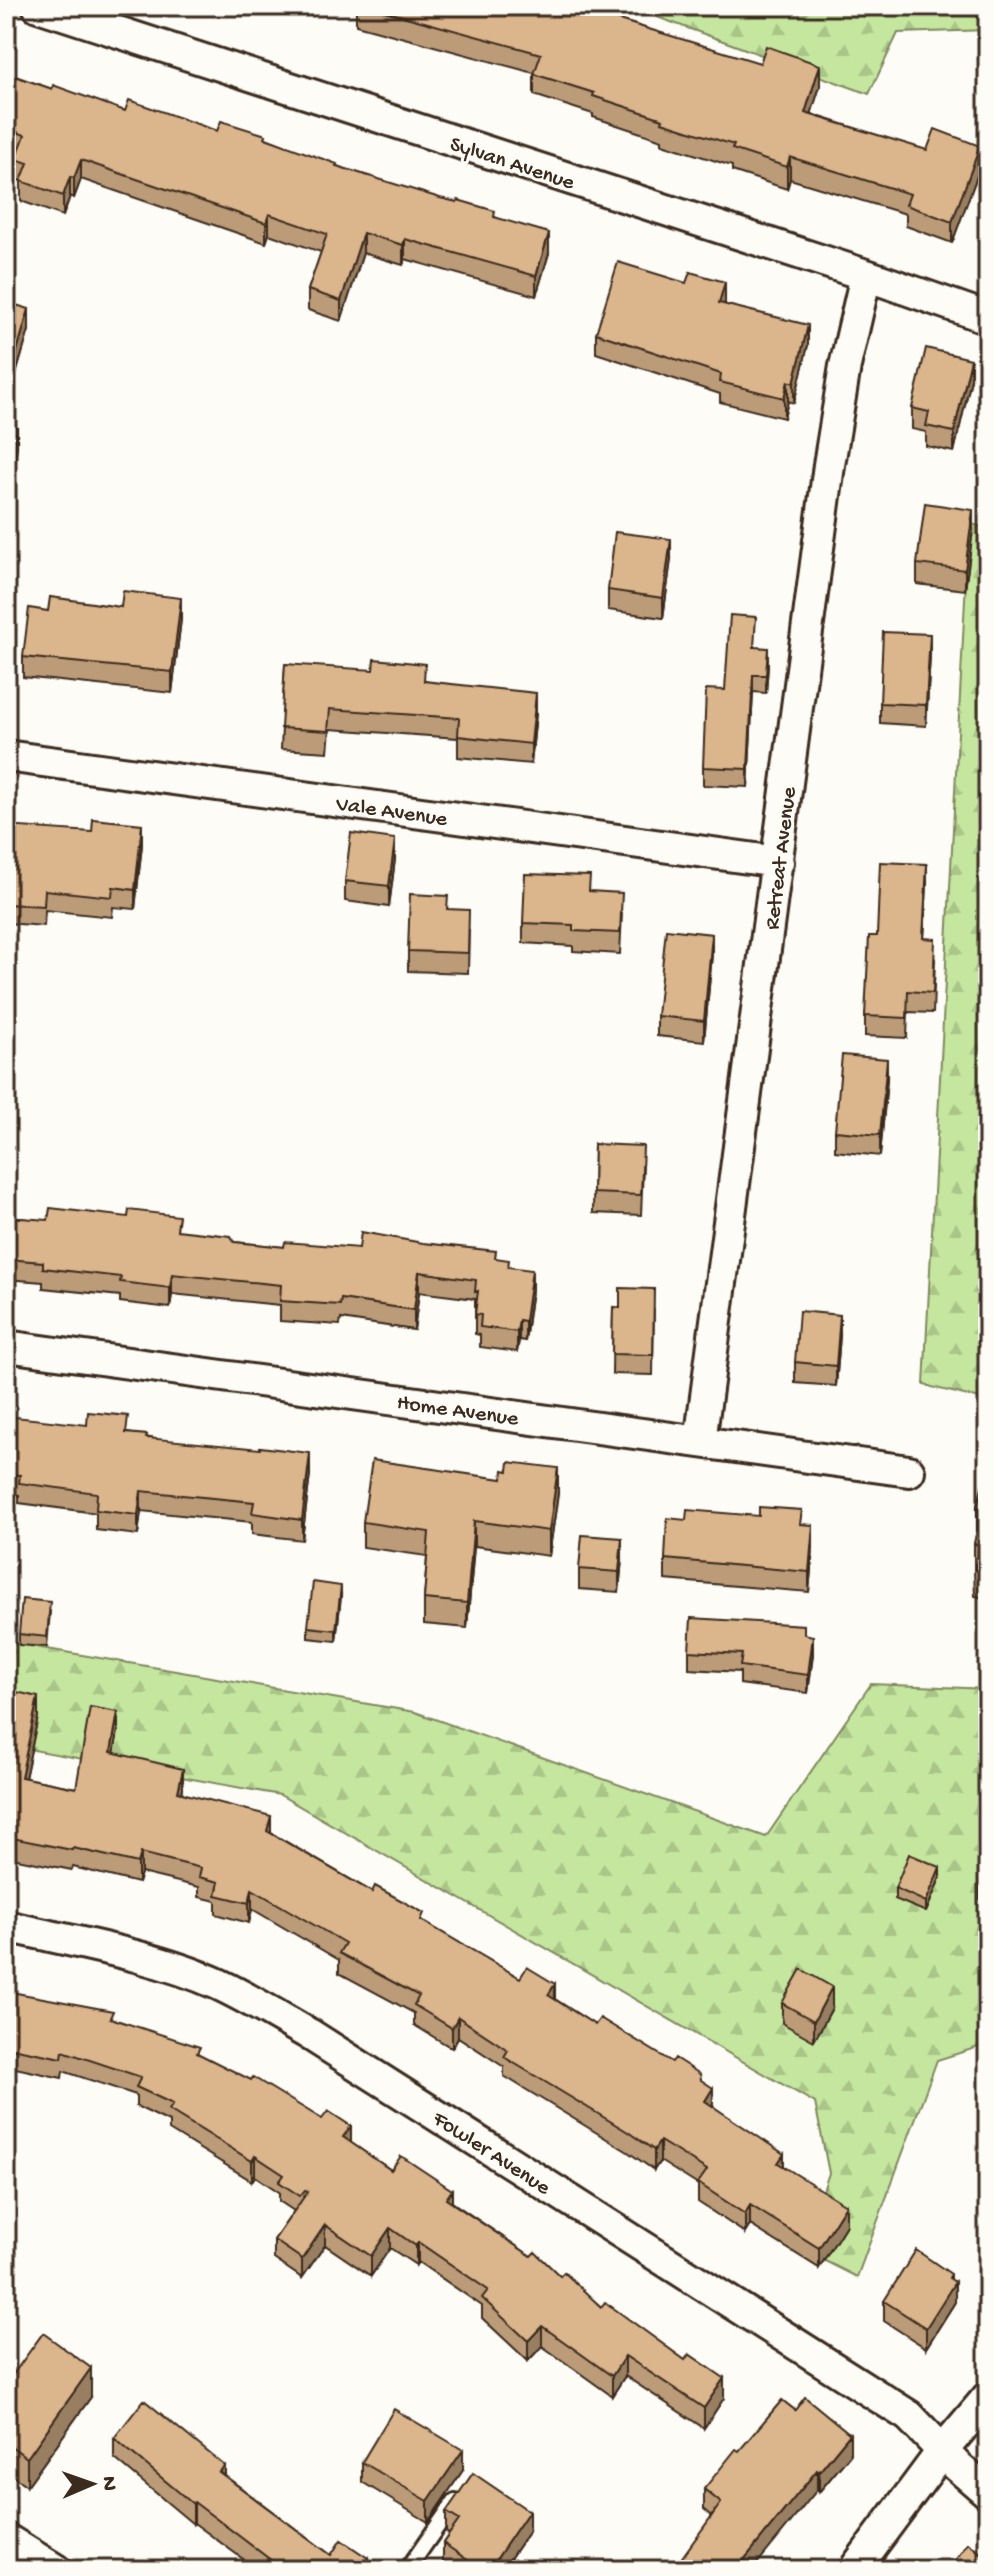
<svg xmlns="http://www.w3.org/2000/svg" width="994" height="2576" font-family="'Gochi Hand',sans-serif">
<style>
.forest{fill:url(#forest-firs);stroke:#80885e;stroke-width:2}
.lines{fill:none;stroke-linecap:round;stroke-linejoin:round}
.service-casing{stroke:#3b2a1e;stroke-width:20}
.minor-casing{stroke:#3b2a1e;stroke-width:36}
.service{stroke:#fdfcf7;stroke-width:14}
.minor{stroke:#fdfcf7;stroke-width:30}
.wall{fill:#bc9c78;stroke:#3b2a1e;stroke-width:2}
.shaded-wall{fill:#997f62;stroke:#3b2a1e;stroke-width:2}
.building{fill:#dbb58c;stroke:#3b2a1e;stroke-width:2}
.labels{text-anchor:middle;stroke-width:6;stroke-linejoin:round;paint-order:stroke}
.street-label{font-size:22px;fill:#3b2a1e;stroke:#fdfcf7}
</style>
<defs>
<pattern id="forest-firs" width="22" height="20" patternUnits="userSpaceOnUse" patternTransform="scale(2)"><rect width="22" height="20" fill="#c4e69f"/><path d="M5 1l3.5 6h-7zM16 11l3.5 6h-7z" fill="#a9c588"/></pattern>
</defs>
<rect width="100%" height="100%" fill="#fdfcf7"/>
<filter id="ink" filterUnits="userSpaceOnUse"><feTurbulence type="fractalNoise" baseFrequency=".0125" numOctaves="2"/><feDisplacementMap in="SourceGraphic" scale="16" xChannelSelector="R" yChannelSelector="G"/><feConvolveMatrix kernelMatrix="1 2 1 2 8 2 1 2 1" color-interpolation-filters="sRGB"/></filter>
<g filter="url(#ink)">
<path class="forest" d="M627,6H988V30L898,33L869,94Z
M969,523L988,529V1401L924,1385Z
M6,1642L415,1712L766,1837L871,1684L988,1689V2044L937,2060L857,2277L803,2250L829,2173L815,2103L280,1795L6,1745Z"/>
<g class="lines">
<g class="service-casing">
<path id="service" d="M407,2570L455,2501"/>
</g>
<g class="minor-casing">
<path id="minor" d="M38,6L866,275L988,318
M6,756L778,862
M6,1346L909,1471
M700,1442L829,465L845,366L866,275
M6,1926C74,1942 155,1956 218,1984C250,1999 279,2017 309,2034L909,2416L958,2467L988,2493
M6,2539L56,2570
M854,2570L943,2450L988,2397"/>
</g>
<use href="#service" class="service"/>
<use href="#minor" class="minor"/>
</g>
<path class="wall" d="M338,6H591L620,20L820,86L811,114L980,168L952,243L906,226V214L790,179L787,189L732,171V166L662,144V140L593,117V114L534,95V73L356,25V11Z
M6,73L52,89L125,111L217,131L266,138L337,166L495,217L549,253L536,296L405,259L403,265L363,253L341,321L308,310V290L321,252L269,234L266,243L81,179L74,198L70,196L63,216L21,201V181L16,179V159L19,152L6,148Z
M6,302L29,330L14,381L6,378Z
M725,302V305L808,345L794,403L788,401L784,418L720,402V394L596,353V333Z
M971,379L954,452L926,446V432L912,429V408Z
M973,530L965,590L917,584V564Z
M671,559L663,618L608,610V590Z
M121,607L181,619L172,693L23,677V657L48,611Z
M755,647L768,665L766,693L753,692L748,787L703,785V767L725,690Z
M930,655L926,726L880,723V703Z
M285,664L425,681L536,713L531,764L458,757V738L330,729L328,752L281,749Z
M6,826L142,844L135,909L113,907L112,917L45,910L44,926L6,923Z
M395,859L389,907L345,901V881Z
M927,884L924,938L935,959L933,1013L908,1012L907,1038L865,1036V1016L877,936Z
M448,909L469,930L468,973L408,971V951Z
M622,913L620,954L573,951V946L523,943V923Z
M712,954L704,1041L657,1036V1016Z
M887,1079L880,1156L835,1151V1131Z
M594,1144L643,1166L641,1215L593,1213Z
M6,1217L179,1231L234,1242L284,1247L496,1259L509,1267L532,1289L525,1341L519,1340L517,1352L480,1347V1335L475,1334V1299L419,1292L414,1330L341,1319L340,1325L280,1321V1305L172,1294L170,1308L120,1302V1296L43,1288V1282L6,1279Z
M613,1307L654,1309L653,1375L612,1374Z
M840,1335L836,1386L795,1383V1362Z
M6,1416L128,1433L310,1474L302,1540L252,1534V1522L141,1511L138,1535L96,1530V1513L19,1503V1495L6,1494Z
M988,1479V1599L975,1596L974,1570V1544L977,1530V1507Z
M558,1493L549,1556L474,1546L467,1628L424,1624V1599L427,1556L363,1547V1522Z
M686,1520L802,1524L813,1546L809,1592L665,1580V1559Z
M622,1558L619,1592L579,1589V1569Z
M341,1596L336,1641L308,1638V1627Z
M50,1612L47,1647L19,1645V1634Z
M804,1635L813,1654L808,1693L740,1684V1672L689,1669V1651Z
M6,1697L38,1717L25,1778L76,1788L118,1731L114,1753L183,1788L182,1793L271,1833L555,1999L595,2025L701,2080L713,2107L784,2166L846,2225L819,2268L750,2225L745,2233L698,2202V2185L660,2161L654,2170L628,2152L504,2076V2067L458,2037L452,2048L414,2025V2013L339,1973V1960L252,1909L249,1923L216,1914V1901L199,1897V1887L141,1873L138,1883L73,1867L72,1870L7,1857Z
M988,1856V1902L980,1899V1879Z
M940,1878L926,1912L895,1899V1888Z
M6,1991L113,2019L200,2055L351,2143L391,2170L452,2202L560,2276L724,2398L704,2428L625,2376L612,2396L542,2346L528,2361L482,2318V2306L418,2262L416,2265L390,2248L371,2276L325,2245L302,2278L274,2259V2240L294,2211L279,2201V2192L255,2176L252,2181L169,2130V2122L136,2106V2095L63,2071L62,2078L6,2066Z
M782,2003L832,2008L814,2041L782,2023Z
M951,2280L955,2302L926,2348L884,2321V2301Z
M6,2384L91,2397L27,2486L6,2471Z
M114,2438L225,2476L331,2555L368,2570H258L194,2523L193,2524L114,2458Z
M739,2451L850,2455L819,2492L817,2490L712,2516L704,2509V2489Z
M362,2462L463,2470L428,2522L362,2482Z
M446,2512L529,2531L502,2570H452L443,2563V2543L449,2534L446,2532Z"/>
<path class="shaded-wall" d="M820,65V86L805,134V113Z
M980,146V168L952,243V222Z
M790,157V179L787,189V167Z
M81,160V179L74,198V178Z
M70,177V196L63,216V196Z
M269,214V234L266,243V223Z
M363,233V253L341,321V301Z
M549,233V253L536,296V276Z
M405,239V259L403,265V245Z
M725,282V302L719,323V303Z
M29,309V330L14,381V361Z
M808,325V345L794,403V383Z
M971,359V379L954,452V432Z
M788,381V401L784,418V398Z
M17,427V447L6,511V491Z
M973,510V530L965,590V570Z
M671,539V559L663,618V598Z
M181,598V619L172,693V672Z
M930,634V655L926,726V705Z
M768,648V665L766,693V675Z
M753,675V692L748,787V769Z
M536,693V713L531,764V744Z
M142,824V844L135,909V890Z
M395,839V859L389,907V886Z
M927,864V884L923,958V938Z
M712,934V954L704,1041V1021Z
M887,1059V1079L880,1156V1135Z
M532,1270V1289L525,1341V1321Z
M419,1272V1292L414,1330V1310Z
M172,1274V1294L170,1308V1288Z
M840,1315V1335L836,1386V1366Z
M519,1320V1340L517,1352V1332Z
M310,1453V1474L302,1540V1520Z
M558,1468V1493L549,1556V1531Z
M141,1491V1511L138,1535V1515Z
M474,1521V1546L467,1628V1603Z
M813,1525V1546L809,1592V1572Z
M622,1538V1558L619,1592V1572Z
M341,1586V1596L336,1641V1630Z
M813,1636V1654L808,1693V1675Z
M38,1697V1717L21,1797V1777Z
M118,1712V1731L111,1772V1752Z
M183,1769V1788L178,1812V1792Z
M271,1816V1836L267,1831Z
M141,1853V1873L138,1883V1863Z
M940,1867V1878L926,1912V1902Z
M252,1889V1909L249,1923V1903Z
M555,1984V2004L548,1995Z
M832,1987V2008L814,2041V2021Z
M458,2017V2037L452,2048V2028Z
M713,2088V2107L705,2101Z
M351,2126V2146L343,2137Z
M660,2141V2161L654,2170V2150Z
M784,2154V2174L778,2163Z
M255,2156V2176L252,2181V2161Z
M452,2190V2210L446,2199Z
M750,2205V2225L745,2233V2214Z
M846,2205V2225L819,2268V2248Z
M325,2225V2245L302,2278V2259Z
M390,2228V2248L371,2276V2256Z
M418,2242V2262L416,2265V2246Z
M951,2274V2288L955,2282V2302L926,2348V2328Z
M542,2326V2346L528,2361V2341Z
M625,2356V2376L612,2396V2376Z
M91,2368V2397L27,2486V2458Z
M724,2378V2398L704,2428V2408Z
M850,2434V2455L819,2492V2472Z
M463,2450V2470L428,2522V2501Z
M225,2466V2486L219,2472Z
M817,2470V2490L752,2570H741L743,2561Z
M194,2502V2523L193,2524V2504Z
M529,2511V2531L502,2570H489Z
M368,2558V2570H360Z"/>
<path class="building" d="M366,6H591L620,16L619,20L760,63L766,46L820,65L805,113L927,150L935,129L980,146L952,222L906,205L910,194L790,157L787,167L732,149L734,145L662,122L663,119L593,96L594,93L534,74L541,54Z
M6,73L52,89L53,85L125,111L129,100L217,131L221,121L266,135L265,138L337,164L336,166L440,198L457,202L458,200L495,211L494,217L549,233L536,276L405,239L403,245L363,233L341,301L308,290L327,234L269,214L266,223L81,160L74,178L70,177L63,196L21,181L28,163L16,159L25,135L6,128Z
M618,262L686,283L690,272L725,282L719,303L808,325L794,383L788,381L784,398L720,382L721,374L596,333Z
M6,302L29,309L14,361L6,358Z
M926,348L971,359L954,432L926,426L929,412L912,408Z
M6,425L17,427L6,491Z
M925,503L973,510L965,570L917,564Z
M615,532L671,539L663,598L608,590Z
M123,591L181,598L172,672L23,657L29,608L48,611L50,597L121,607Z
M730,615L756,617L754,647L768,648L766,675H753L748,769L703,767L706,689L725,690Z
M883,632L930,634L926,705L880,703Z
M374,659L425,664L424,681L536,693L531,744L458,736L459,718L330,709L328,731L281,728L285,664L373,670Z
M93,819L142,824L135,890L113,887L112,897L45,890L44,906L6,904V826L92,832Z
M351,833L395,839L389,886L345,881Z
M880,862L927,864L923,938L935,939L933,993L908,991L907,1018L865,1016L869,936H877Z
M525,874L590,876L589,891L622,893L620,933L573,931V925L523,923Z
M410,894L448,896L447,909L469,910L468,953L408,951Z
M666,929L712,934L704,1021L657,1016Z
M842,1055L887,1059L880,1135L835,1131Z
M594,1144L643,1146L641,1195L593,1193Z
M50,1208L128,1217L129,1210L179,1216L177,1230L231,1236L234,1242L284,1247L285,1242L359,1248L361,1232L423,1243L496,1251L495,1258L509,1260L508,1267L532,1270L525,1321L519,1320L517,1332L480,1327L481,1315L475,1314L478,1291L475,1292L476,1280L419,1272L414,1310L341,1299L340,1305L280,1301L281,1285L172,1274L170,1288L120,1282L121,1277L43,1268V1262L6,1259V1217L48,1220Z
M620,1288L654,1289L653,1355L612,1354L613,1307L620,1308Z
M799,1311L840,1315L836,1366L795,1362Z
M88,1412L128,1416L126,1433L147,1435L146,1438L260,1449V1447L310,1453L302,1520L252,1513L254,1502L141,1491L138,1515L96,1510L97,1493L19,1483L20,1475L6,1474V1416L87,1425Z
M372,1460L502,1479L503,1470L508,1471L509,1462L558,1468L549,1531L474,1521L467,1603L424,1599L429,1532L363,1522Z
M984,1478L988,1479V1573L975,1570L980,1545L974,1544L982,1508L977,1507Z
M759,1507L802,1510L800,1524L813,1525L809,1572L665,1559L667,1518L686,1520L687,1510L759,1516Z
M582,1535L622,1538L619,1572L579,1569Z
M313,1582L341,1586L336,1630L308,1627Z
M22,1599L50,1602L47,1637L19,1634Z
M691,1618L804,1625V1634L813,1636L808,1675L740,1666L742,1654L689,1651Z
M8,1690L38,1697L21,1777L76,1788L90,1707L118,1712L111,1752L183,1769L178,1792L271,1816L267,1831L372,1892L375,1886L424,1913L421,1920L520,1978L527,1967L555,1984L548,1995L595,2025L600,2018L672,2062L675,2058L700,2074L701,2080L713,2088L705,2101L784,2154L778,2163L846,2205L819,2248L750,2205L745,2214L698,2183L707,2170L660,2141L654,2150L628,2132L504,2057L508,2050L458,2017L452,2028L414,2005L419,1996L339,1953L345,1943L252,1889L249,1903L216,1895L219,1882L199,1877L201,1868L141,1853L138,1863L73,1848L72,1850L7,1837L6,1697Z
M909,1854L940,1867L926,1902L895,1888Z
M988,1856V1882L980,1879Z
M801,1969L832,1987L814,2021L782,2003Z
M6,1991L113,2011L110,2018L200,2047L197,2053L251,2080L253,2077L322,2119L328,2111L351,2126L343,2137L391,2170L401,2156L452,2190L446,2199L531,2256L535,2252L560,2276L564,2272L601,2307L605,2302L685,2360L689,2354L724,2378L704,2408L625,2356L612,2376L542,2326L528,2341L482,2298L488,2290L418,2242L416,2246L390,2228L371,2256L325,2225L302,2259L274,2240L308,2191L305,2190L300,2196L279,2182L284,2175L255,2156L252,2161L169,2110L173,2104L136,2087L141,2077L63,2051L62,2058L6,2047Z
M916,2250L951,2274L949,2278L955,2282L926,2328L884,2301Z
M43,2333L91,2368L27,2458L6,2442V2384Z
M805,2397L850,2434L819,2472L817,2470L743,2561L746,2563L741,2570H673L721,2503L704,2489L736,2449L739,2451L782,2400L795,2410Z
M144,2400L225,2466L219,2472L331,2555L341,2540L368,2558L360,2569L362,2570H284L194,2502L193,2504L114,2438Z
M394,2409L463,2450L428,2501L362,2462Z
M473,2473L529,2511L489,2570H482L443,2543L459,2520L446,2512Z
M968,2543L988,2559V2570H948Z"/>
</g>
<g class="labels">
<g class="street-label">
<text transform="translate(513 161) rotate(18)" y="8">Sylvan Avenue</text>
<text transform="translate(392 809) rotate(8)" y="8">Vale Avenue</text>
<text transform="translate(778 858) rotate(-83)" y="8">Retreat Avenue</text>
<text transform="translate(458 1408) rotate(8)" y="8">Home Avenue</text>
<text transform="translate(493 2151) rotate(33)" y="8">Fowler Avenue</text>
</g>
</g>
<rect width="994" height="2576" fill="none" stroke="#fdfcf7" stroke-width="32"/>
<rect x="16" y="16" width="962" height="2544" fill="none" stroke="#3b2a1e" stroke-width="3" filter="url(#ink)"/>
<g transform="translate(92 2484) rotate(88)" stroke="#fdfcf7" stroke-width="6" paint-order="stroke">
<path d="M0-6L14 30L0 20L-14 30Z" fill="#3b2a1e"/>
<text y="-12" font-size="22" font-weight="bold" text-anchor="middle" fill="#3b2a1e">N</text>
</g>
</svg>
